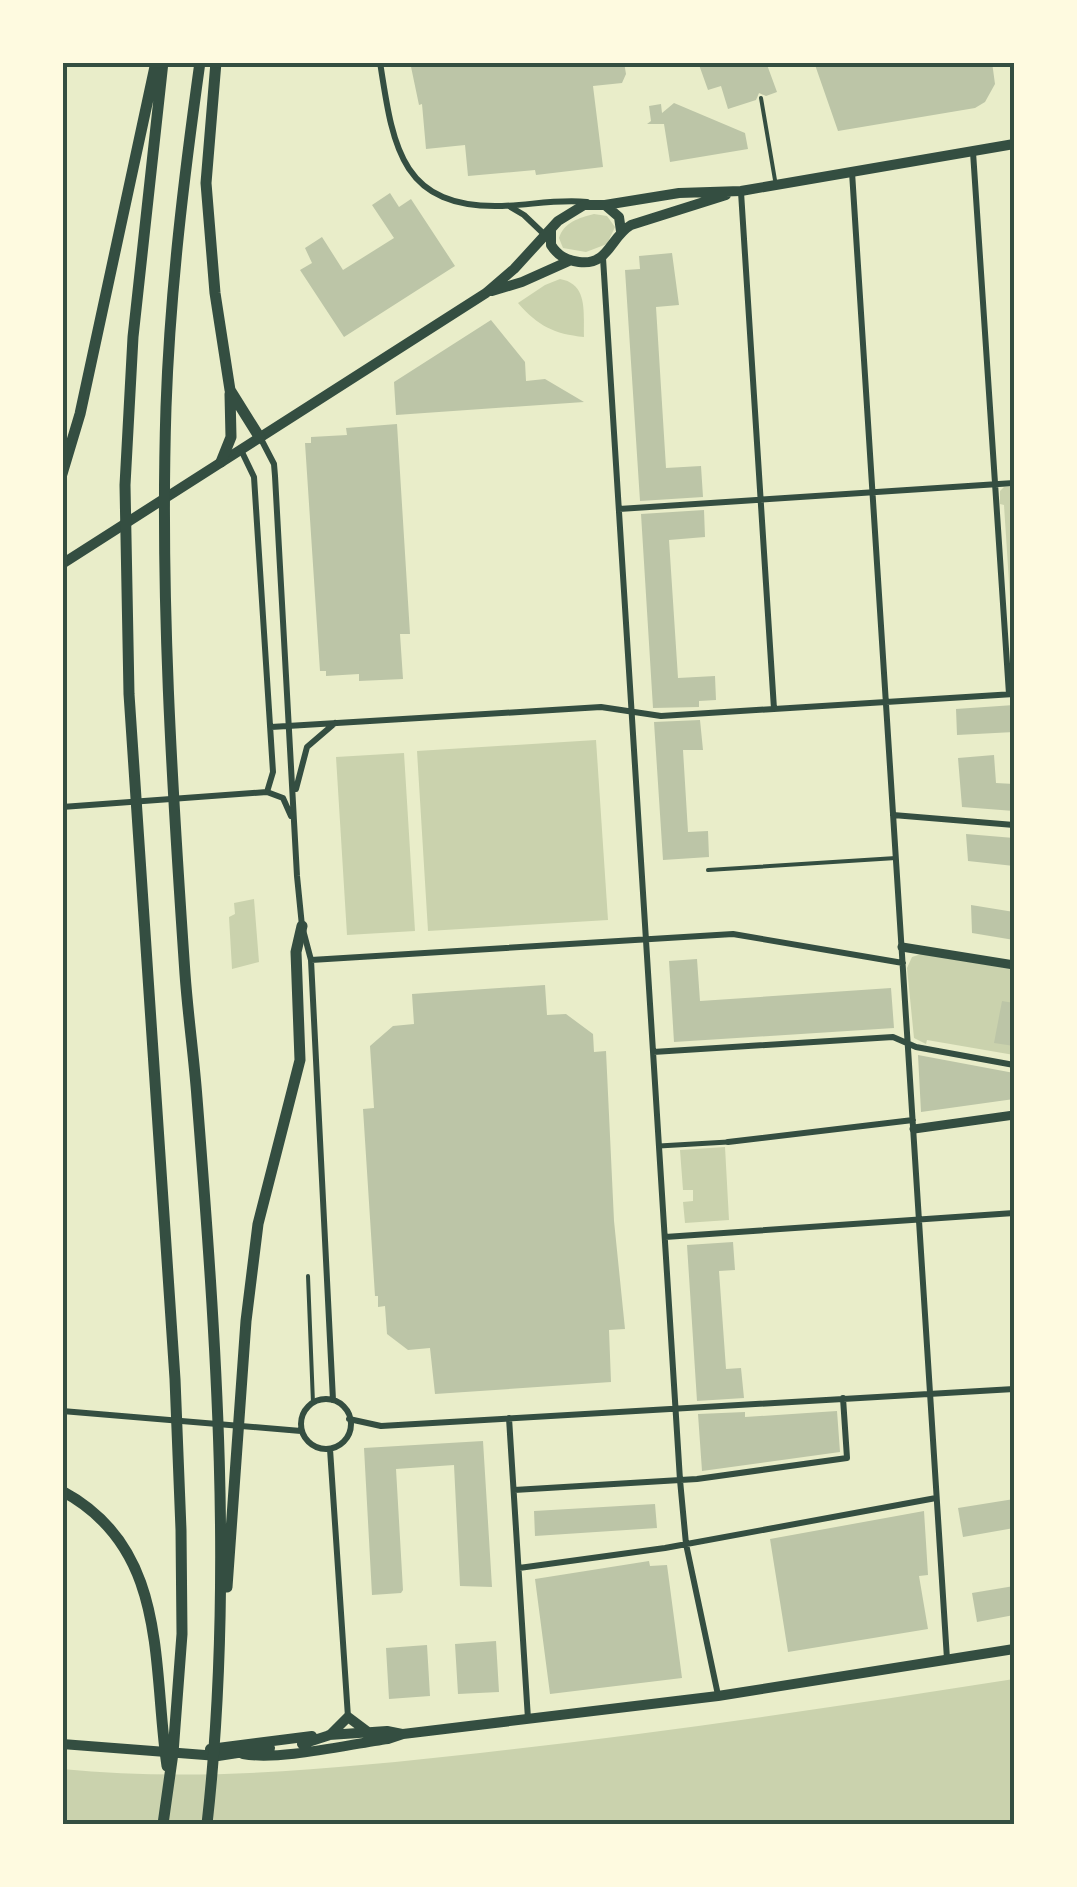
<svg xmlns="http://www.w3.org/2000/svg" width="1077" height="1887" font-family="Lato,sans-serif">
<style>
.green{fill:#cad2ad}
.building{fill:#bcc5a7}
.lines{fill:none;stroke-linecap:round;stroke-linejoin:round}
.service{stroke:#344e41;stroke-width:4}
.pedestrian{stroke:#344e41;stroke-width:5}
.minor{stroke:#344e41;stroke-width:6}
.tertiary{stroke:#344e41;stroke-width:9}
.secondary{stroke:#344e41;stroke-width:10}
.trunk{stroke:#344e41;stroke-width:11}
.neatline{fill:none;stroke:#344e41;stroke-width:4}
</style>
<rect width="100%" height="100%" fill="#e9edc9"/>
<path class="green" d="M594,214L607,216L615,227L607,244L586,252L563,248L559,238C564,222 579,218 594,214Z
M560,279C589,284 583,314 584,337C554,334 538,326 518,303L545,285Z
M1004,487H1012L1014,490V659L1004,505L1000,504V491Z
M596,740L608,920L428,931L417,751Z
M404,753L415,931L347,935L336,757Z
M254,899L259,962L232,969L229,917L235,914L234,903Z
M921,954L1014,969V1055L927,1040L926,1044L914,1038L907,968L912,957Z
M725,1147L729,1220L685,1223L683,1202L693,1201V1190H683L680,1150Z
M1014,1679V1824H63L62,1769C202,1783 341,1768 480,1753C659,1733 836,1707 1014,1679Z"/>
<path class="building" d="M410,62H624L626,74L622,83L593,86L603,167L536,175L535,170L468,176L465,145L426,149L422,104L419,105Z
M698,62H766L777,92L766,96L759,93L756,100L728,109L721,86L708,90Z
M814,62H992L995,84L985,102L975,108L838,131Z
M674,103L745,133L748,149L670,162L664,124H647L651,121L649,106L661,104L662,113Z
M390,193L399,207L411,199L455,266L344,337L300,270L312,263L305,248L322,237L343,270L394,238L372,205Z
M672,253L679,305L656,307L666,468L701,466L703,497L640,501L625,270L640,269L639,256Z
M491,320L525,362L526,381L545,379L584,402L396,415L394,382Z
M397,424L410,634H400L403,679L359,681V674L326,676V671H320L305,443H311V437L347,435L346,428Z
M704,510L705,537L669,540L678,678L715,676L716,700L699,701V707L653,708L641,514Z
M1014,705V732L957,735L956,709Z
M700,720L703,750H683L688,832L708,831L709,857L663,860L654,722Z
M994,755L996,783L1014,784V811L962,807L958,758Z
M966,834L1014,838V866L968,861Z
M971,905L1014,912V940L972,933Z
M697,959L700,1001L891,988L894,1028L674,1042L669,961Z
M545,985L547,1015L566,1014L593,1034L594,1052L606,1051L614,1221L625,1329L609,1330L611,1382L435,1394L430,1348L408,1350L387,1334L385,1306L378,1307V1296H375L363,1109L374,1108L370,1046L393,1026L414,1024L412,994Z
M1002,1001L1014,1003V1046L994,1043Z
M918,1055L1014,1073V1099L921,1112Z
M733,1242L735,1270L719,1271L726,1369L741,1368L744,1398L697,1401L687,1245Z
M837,1411L840,1452L702,1471L698,1414L745,1412V1417Z
M483,1441L492,1587L460,1586L454,1465L396,1469L403,1590L401,1593L372,1595L364,1448Z
M1014,1499V1528L963,1537L958,1508Z
M655,1504L657,1528L535,1536L534,1511Z
M924,1511L928,1575L919,1576L928,1629L788,1652L770,1539Z
M649,1561L650,1566L667,1565L682,1678L550,1694L535,1579Z
M1014,1586V1615L977,1622L972,1593Z
M496,1641L499,1692L458,1694L455,1644Z
M427,1645L430,1696L389,1699L386,1648Z"/>
<g class="lines">
<path class="service" d="M761,98L775,180
M708,870L896,858
M308,1276L313,1403"/>
<path class="pedestrian" d="M659,1146L728,1142"/>
<path class="minor" d="M380,62C393,146 400,209 502,206C531,205 557,199 587,202
M973,152L1009,694
M852,172L947,1659
M741,192L774,709
M509,206L524,215L546,236
M603,258L680,1480L686,1544L718,1695
M261,439L274,464L275,476L297,876L302,926L311,960L333,1400
M619,509L1014,483
M271,727L601,707L661,716L1014,694
M296,789L307,747L335,723
M267,792L283,798L291,816
M62,807L267,792L273,772L254,477L241,450
M893,815L1014,825
M311,960L733,934L903,963
M653,1052L893,1037L916,1047L1014,1065
M728,1142L913,1120
M665,1237L1014,1213
M301 1424a25 25 0 1 1 50 0a25 25 0 1 1-50 0Z
M62,1411L301,1431
M509,1418L528,1719
M349,1419L381,1426L1014,1389
M330,1449L348,1717
M514,1490L697,1479L847,1458L843,1398
M519,1568L665,1548L936,1498"/>
<path class="tertiary" d="M902,947L1014,965
M914,1129L1014,1115"/>
<path class="secondary" d="M605,205L619,217L621,231
M551,231V245C558,256 566,260 579,262C609,266 610,237 631,225L726,195
M492,291L522,282L569,261
M62,564L486,293L514,269L558,221L584,205H605L679,193L741,191L1014,144
M329,1735L387,1731L402,1734
M62,1744L218,1756L270,1748
M302,1744L330,1735L348,1717L368,1732
M210,1749L312,1736
M243,1754C279,1761 350,1744 388,1739L403,1734L718,1696L1014,1649"/>
<path class="trunk" d="M200,62C184,177 170,291 166,407C160,596 172,785 185,974C188,1016 194,1057 197,1098C216,1339 234,1583 207,1824
M216,62L206,183L215,293L230,390L260,438
M221,462L231,437L230,394
M62,474L80,414L156,62
M62,1491C169,1548 152,1664 167,1766
M227,1587L246,1321L258,1224L300,1060L296,952L302,926
M163,1824L173,1753L182,1634L181,1530L175,1379L129,694L125,485L133,337L163,62"/>
</g>
<rect width="1077" height="1887" fill="none" stroke="#fefae0" stroke-width="130"/>
<rect x="65" y="65" width="947" height="1757" class="neatline"/>
</svg>
